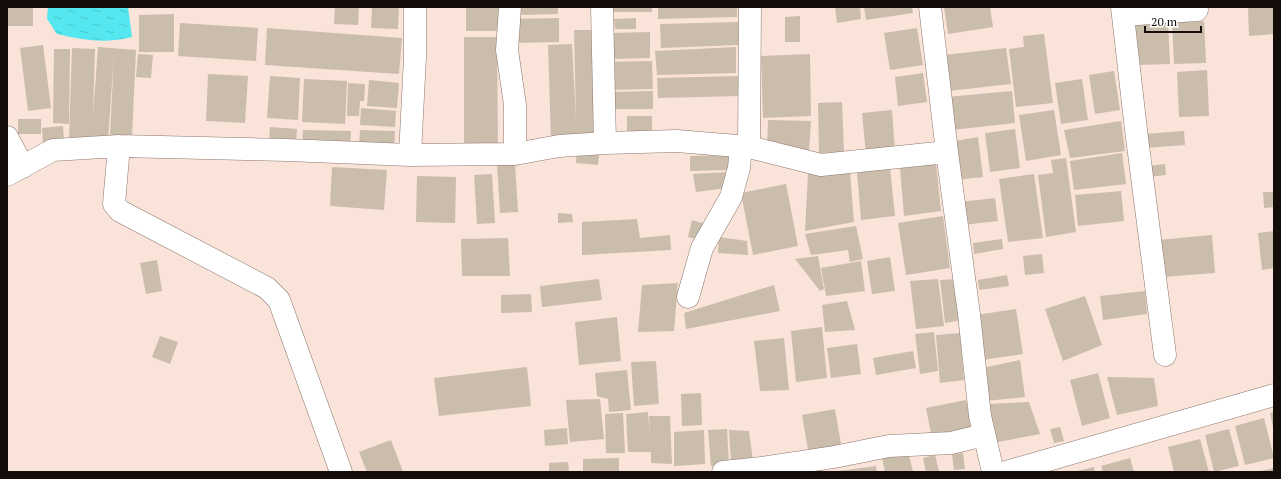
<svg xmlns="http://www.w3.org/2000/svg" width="1281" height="479" font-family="'PT Serif',serif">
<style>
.water{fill:url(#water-ripples)}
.building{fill:#cbbdab}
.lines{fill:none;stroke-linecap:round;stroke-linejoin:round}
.minor-casing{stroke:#8b776d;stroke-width:23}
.minor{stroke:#fff;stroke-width:22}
</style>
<defs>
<pattern id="water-ripples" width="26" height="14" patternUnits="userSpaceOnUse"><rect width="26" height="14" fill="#54e7ef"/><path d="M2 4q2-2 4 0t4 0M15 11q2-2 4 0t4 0" fill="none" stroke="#48c5cc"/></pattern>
</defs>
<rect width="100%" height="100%" fill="#fae3d8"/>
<path class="water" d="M48,7H128L132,37C106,44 82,40 57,34L47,19Z"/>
<path class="building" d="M7,7H33V26H7Z
M335,7H359L358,25L334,24Z
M372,7H399L398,29L371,28Z
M466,7H505V31H466Z
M519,7H558V14L519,15Z
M607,7H652V12H607Z
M658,7H737V17L658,19Z
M835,7H860L861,19L837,23Z
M864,7H912L913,13L866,20Z
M944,7H990L993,27L948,34Z
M1248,7H1274V34L1249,36Z
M174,14V52H139V15Z
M800,16V42H785V17Z
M559,18V42L511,43V19Z
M636,18V29H615L614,19Z
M1204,21L1206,63L1174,64L1172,22Z
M738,22L739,45L661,48L660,24Z
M1168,22L1170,64L1137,65L1133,23Z
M180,23L258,28L256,61L178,56Z
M267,28L402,38L399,74L265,65Z
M917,28L923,65L890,70L884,33Z
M574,30H596L598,138L551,140L548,45L572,44L576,121Z
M650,32V58L610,59V33Z
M1044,34L1053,103L1016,107L1009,49L1024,47L1023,36Z
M464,37H497L498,148L464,149Z
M43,45L51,108L28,111L20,48Z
M98,47L136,50L132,137L110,136L114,54L108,140L69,139L72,48L95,49L93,116Z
M736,47V73L657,75L655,51Z
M1006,48L1011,84L949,91L944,55Z
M54,49H70L69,124L53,123Z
M138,54L153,55L151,78L136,77Z
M810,54L811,116L763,118L761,56Z
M652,61L653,89L607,90L606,62Z
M1207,70L1209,116L1179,117L1177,72Z
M1114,71L1120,110L1095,114L1089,75Z
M923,73L927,102L898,106L895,77Z
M208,74L248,76L245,123L206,121Z
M270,76L300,78L298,120L267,118Z
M739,76L740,96L658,98L657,78Z
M304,79L347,81L345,124L302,122Z
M1082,79L1088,120L1061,124L1055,83Z
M369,80L399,83L397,108L367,106Z
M348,83L365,84L364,101H360L359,116H347Z
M653,91V109H612V92Z
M1012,91L1015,123L952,130L947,97Z
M842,102L844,152L819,153L818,103Z
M361,108L396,111L395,127L360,125Z
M892,110L895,153L866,154L862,113Z
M1054,110L1061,155L1026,161L1019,115Z
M627,116H652V133H627Z
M18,119H41V134H18Z
M768,120L811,121L809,151L767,149Z
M1121,121L1125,151L1070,158L1064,130Z
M63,126L64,142L43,144L42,128Z
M270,127L297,129L296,143L269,142Z
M1015,129L1020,168L990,172L985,133Z
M303,130L351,131L350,148L302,147Z
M360,130L395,131L394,149L359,148Z
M1184,131L1185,145L1144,148L1143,134Z
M978,137L983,177L955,180L949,142Z
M577,146L600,148L598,165L576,163Z
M1122,153L1126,184L1074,190L1070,161Z
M729,155V170L690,171V156Z
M1066,158L1076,232L1046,237L1038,175L1053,173L1051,160Z
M515,163L518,212L500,213L497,164Z
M936,164L941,211L904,216L900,168Z
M1165,164L1166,175L1148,177L1147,166Z
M332,167L387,170L384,210L330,206Z
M890,168L895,216L861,220L857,172Z
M839,169L850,173L854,222L805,231L808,174Z
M727,172V188L696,192L693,174Z
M492,174L495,223L477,224L474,175Z
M1034,174L1043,238L1008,242L999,179Z
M417,176L456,177L455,223L416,222Z
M786,184L798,246L753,255L741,193Z
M1121,191L1124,221L1078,226L1075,195Z
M1263,192H1274V207L1264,208Z
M995,198L998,221L962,225L960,202Z
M558,213L572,214L573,222L558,223Z
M943,216L950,268L906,275L898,223Z
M637,219L640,238L670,235L671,250L582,255V222Z
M692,220L709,225L704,241L688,237Z
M856,226L863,259L850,262L848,250L811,255L805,234Z
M1274,231V268L1262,270L1258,233Z
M1212,235L1215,273L1162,277L1158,240Z
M719,237L747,241L748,255L718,253Z
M508,238L510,276H462L461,239Z
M1002,239L1003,249L974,254L973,243Z
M1042,254L1044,273L1025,275L1023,256Z
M818,256L824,289L820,291L795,259Z
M890,257L895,291L872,294L867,261Z
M157,260L162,291L146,294L140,263Z
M861,261L865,291L826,296L821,268Z
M1007,275L1009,286L979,290L978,280Z
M599,279L602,300L542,307L540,286Z
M938,279L944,326L916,329L910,281Z
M957,279L962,320L945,323L940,280Z
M678,283L674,331L638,332L642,285Z
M774,285L780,311L686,329L684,313Z
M1145,291L1147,314L1103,320L1100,296Z
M531,294L532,312L501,313V295Z
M1085,296L1102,345L1063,361L1045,309Z
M847,301L855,330L825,332L822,305Z
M1016,309L1023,354L983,360L976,315Z
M617,317L621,361L579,365L575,322Z
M822,327L827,378L796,382L791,331Z
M934,332L938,371L920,374L915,334Z
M960,333L964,380L940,383L936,335Z
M160,336L178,342L170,364L152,357Z
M784,338L789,390L760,391L754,341Z
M857,344L861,374L831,378L827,348Z
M913,351L916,368L876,375L873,358Z
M1020,360L1025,397L986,401L982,368Z
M656,361L659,404L634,406L631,362Z
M527,367L531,406L439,416L434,378Z
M627,370L631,410L609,412L608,399L597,396L595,373Z
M1098,373L1110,418L1082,426L1070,380Z
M1107,377L1154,378L1158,406L1117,415Z
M701,393L702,425L682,426L681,394Z
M600,399L604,439L570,442L566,400Z
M966,400L972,429L932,438L926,408Z
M1029,402L1040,434L993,443L987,404Z
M835,409L842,450L809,455L802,415Z
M648,412L650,438L649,416H670L672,464L651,463V452H628L626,414Z
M1274,412V427H1273L1270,413Z
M623,413L625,453H606L605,414Z
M1264,418L1274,458L1245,465L1235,426Z
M1060,427L1064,441L1054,443L1050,429Z
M567,428L568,444L545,446L544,430Z
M727,429L729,465L711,466L708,430Z
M1229,429L1239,466L1214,472L1205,435Z
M704,430L705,464L674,466V432Z
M729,430L749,431L753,461L731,464Z
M1200,439L1209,472H1174L1168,447Z
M391,440L403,472H367L359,452Z
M908,451L913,472H885L881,453Z
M963,453L965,469L954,470L952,454Z
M935,455L939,471L926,472L923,458Z
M619,458V472H583V459Z
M1130,458L1134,472H1103L1101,466Z
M568,462L569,472H549V463Z
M876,466L877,472H839V471Z
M1094,467L1095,472H1077V471Z
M1274,468V472H1260V471Z"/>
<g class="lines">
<g class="minor-casing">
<path id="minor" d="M510,7L507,50L515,105V154
M602,7L605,143
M750,7L749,147L821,165L947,152
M930,7L947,152L969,314L980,416L993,472
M1122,7L1136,130L1165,355
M1123,15L1197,10
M7,137L23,167
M119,146L114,204L120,211L267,288L279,300L341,472
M410,155L415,57V7
M7,175L53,150L119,146L287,150L410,155L515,154L559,146L605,143L677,141L749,147
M688,297L702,248L731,197L739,168L741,146
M723,472L762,468L834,457L889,446L951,443L984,435
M1006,472L1274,395"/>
</g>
<use href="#minor" class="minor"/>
</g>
<rect width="1281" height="479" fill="none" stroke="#150d0a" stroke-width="16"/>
<path d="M1145 26v6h56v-6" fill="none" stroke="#150d0a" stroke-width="2"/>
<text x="1151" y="26" font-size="12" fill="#150d0a" stroke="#ffffff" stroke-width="3" paint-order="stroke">20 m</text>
</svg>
